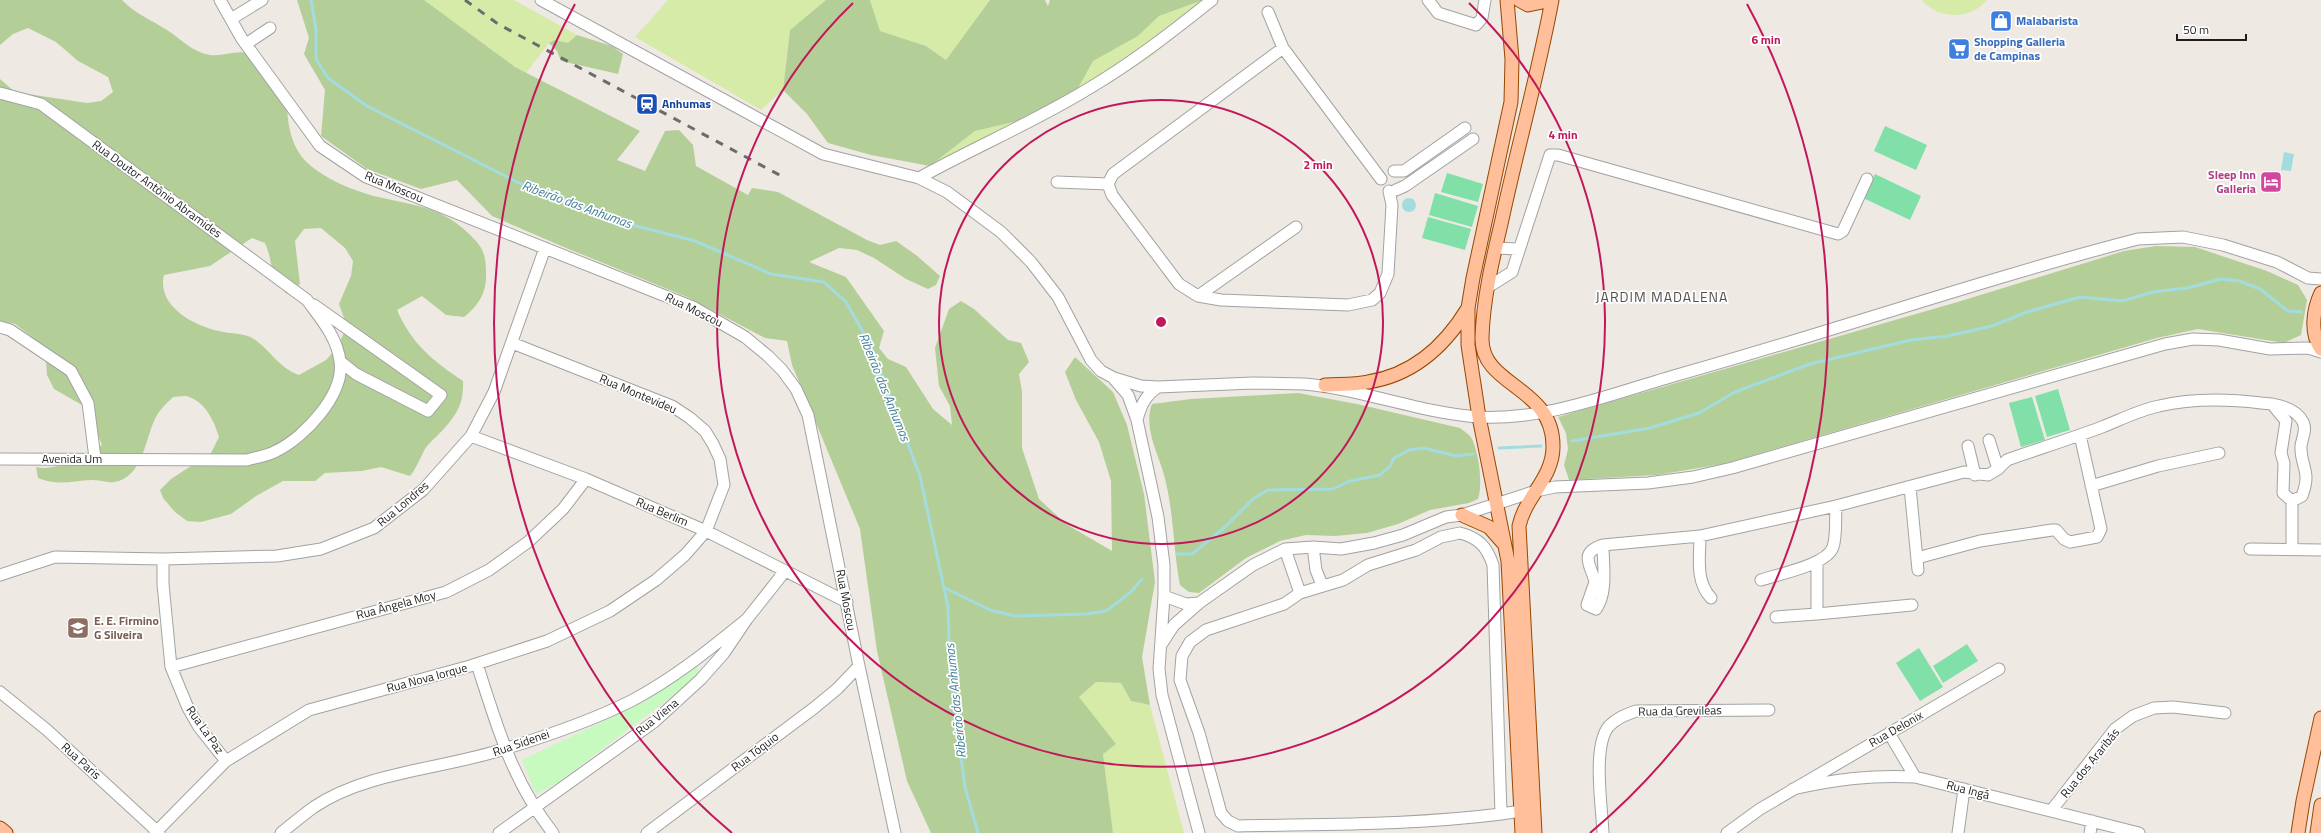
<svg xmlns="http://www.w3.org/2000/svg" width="2321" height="833" font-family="'Titillium Web',sans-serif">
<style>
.grass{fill:#d6eba8}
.forest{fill:#b3cf97;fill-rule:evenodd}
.park{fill:#c6fabf}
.pitch{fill:#80e0a8}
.water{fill:#a3dcde}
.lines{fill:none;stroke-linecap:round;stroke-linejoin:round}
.stream{stroke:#a3dcde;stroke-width:3}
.minor-casing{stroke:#a2a2a2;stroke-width:13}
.major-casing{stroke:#984700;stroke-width:15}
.minor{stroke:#fff;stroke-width:11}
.major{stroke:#febf9a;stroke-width:13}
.rail{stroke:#6c6c6c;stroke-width:3;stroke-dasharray:8 8;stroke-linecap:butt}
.ring{fill:none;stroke:#c2185b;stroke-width:2}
.labels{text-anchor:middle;stroke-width:3.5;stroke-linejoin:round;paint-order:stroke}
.shop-label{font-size:12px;font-weight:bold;fill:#366cbe;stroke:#fff;text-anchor:start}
.transit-label{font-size:12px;font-weight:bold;fill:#164399;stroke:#fff;text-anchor:start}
.hotel-label{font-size:12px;font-weight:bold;fill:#b23c85;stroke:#fff;text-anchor:end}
.street-label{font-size:12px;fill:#1e1e1e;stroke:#fff}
.education-label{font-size:12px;font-weight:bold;fill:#785e54;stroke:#fff;text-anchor:start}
.water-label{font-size:13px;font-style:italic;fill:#407d97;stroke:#fff}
.quarter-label{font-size:14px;letter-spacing:1px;fill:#515151;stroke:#fff}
.centre{fill:#c2185b;stroke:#fff;stroke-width:2}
.ring-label{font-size:12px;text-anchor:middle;font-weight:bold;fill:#c2185b;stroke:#fff;stroke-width:3.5;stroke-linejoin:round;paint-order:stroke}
</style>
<rect width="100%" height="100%" fill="#efe9e4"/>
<path class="grass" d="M424,0H514L577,35L568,43H549L526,73L515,67Z
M668,0H826L790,30L783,90L761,110L635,37Z
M870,0H990L946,60L926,46L880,31Z
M1203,0H1219L1152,56L1112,82L952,167L930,166L975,131L1018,121L1077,90L1092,61L1138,36L1159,16Z
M1922,0H1987C1971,20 1938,20 1922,0Z
M1096,682L1121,683L1131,701L1150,705L1184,833H1113L1103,754L1079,697Z"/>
<path class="forest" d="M0,0H122C137,15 150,19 167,30C181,39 192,52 210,55C226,57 243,46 258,58C261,61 284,96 286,101C288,106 287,113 288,119C290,137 296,154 311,166C327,179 348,188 367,194C404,205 437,203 467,232C482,246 486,252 486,273C487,293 478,306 464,317L446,315L422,296L397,310C412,344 433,361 463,381C464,406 455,417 438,435C434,439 428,444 425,449C420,458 417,467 410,476L381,467L362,471L325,473L315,481H283L256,496L231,514L201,522L187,521L175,512L163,498L160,490L171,479L211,453L219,437C214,421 206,403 189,397C185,395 178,397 173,397C166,404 158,411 154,421C145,441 142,478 114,482C107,483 99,480 92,480C71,481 59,486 38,478L36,467C55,472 85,456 102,445L92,421L82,405L54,389L47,375L46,361L40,348L31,336L15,324L0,321V79L15,92L87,103L101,101L113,92L108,77L78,61L56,42L28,28L13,34L0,45ZM321,228L345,248L353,261L351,276L339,304L344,318V333L336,349L326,360L299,375C278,367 271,351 254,339C245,333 233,334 224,332C197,328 156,307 164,275L210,266L252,238L265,243C275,266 267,275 287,294L300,284L295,241L304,229Z
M297,0H424L515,67L640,131L617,160L645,171L665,131L679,130L693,145L696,166L748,195L752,188L778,192L867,240L880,245L896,241L916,255L940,276L936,285L928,289L906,279L874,258L857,250L839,248L809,262L846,277L884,331L879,348L888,359L906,367L933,409L952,425L950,406L939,386L935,348L949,309L961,301L974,309L1008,340L1021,343L1029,362L1019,374L1022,392V448L1039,499L1066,524L1112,551L1111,481L1099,442L1076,400L1065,372L1075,357L1113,392L1127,425L1144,494L1155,582L1142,657L1150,705L1131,701L1121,683L1096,682L1079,697L1116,744L1103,754L1113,833H931L907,781L877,651L860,529L792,365L787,341L765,338L687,297L566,248L492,216L457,180L421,189L367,169L321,136L325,90L304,54L309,38Z
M826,0H870L880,31L926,46L946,60L990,0H1045L1048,6L1050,0H1203L1159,16L1138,36L1093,61L1077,90L1018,121L975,131L930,166L871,155L828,143L807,114L783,90L790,30Z
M577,35L612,46L623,54L618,74L561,61L557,51L549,43L555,40L568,43Z
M2156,246L2195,247L2267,271L2298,285L2307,300L2301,335L2284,343L2198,329L2157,338L1723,464L1657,475L1569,480L1564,465L1568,449L1566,433L1558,417L1961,301L2124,251Z
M1298,393L1357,404L1460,428C1464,431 1470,435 1472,439C1479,454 1483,484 1478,499L1469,503L1430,510L1398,524L1367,533L1335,536L1306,535L1280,541L1246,558L1199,593L1189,592L1180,585C1173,549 1174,511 1164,475C1158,453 1143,427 1152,404L1191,399Z"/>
<path class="park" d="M696,666L701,674L560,781L536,794L522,760L621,713Z"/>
<path class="pitch" d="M1885,126L1927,145L1916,170L1874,151Z
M1447,173L1483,184L1478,202L1441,192Z
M1875,174L1921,196L1910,220L1863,198Z
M1435,193L1478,206L1472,227L1429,215Z
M1428,217L1471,229L1465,250L1422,238Z
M2058,389L2070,430L2047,437L2035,396Z
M2032,397L2045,440L2021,447L2009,403Z
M1967,644L1978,661L1943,683L1933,666Z
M1919,648L1943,687L1920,701L1896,663Z"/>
<path class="water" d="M2284,152L2294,154L2291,171L2281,170Z
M1402 205a7 7 0 1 1 14 0a7 7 0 1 1-14 0Z"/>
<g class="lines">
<path class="stream" d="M311,0L316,29V59L328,78L367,106L519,183L612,220L695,241L771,274L824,282L846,302L871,346L920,476L948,607L950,675L965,787L978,833
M1572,441L1650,428L1699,413L1735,392L1810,364L1911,340L1948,336L1992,326L2027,312L2080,297L2122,301L2153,292L2187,288L2221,279L2239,281L2260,289L2288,311L2301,312
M1499,448L1541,446
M1177,554H1192L1225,527L1253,499L1268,490L1333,489L1350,481L1380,475L1390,466L1394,458L1409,450L1424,448L1456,456L1473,454
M943,587L990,610L1015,616L1086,614L1106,611L1131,592L1142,579"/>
<g class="minor-casing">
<path id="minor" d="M220,0L242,39L320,146L366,177L693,307L745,337L768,356L782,370L796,389L808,415L859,666L895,833
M541,0L823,154L919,178L947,192L1001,232L1031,262L1058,297L1091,360L1101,371L1114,378L1141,386L1158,387L1253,383L1304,384C1363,389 1420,413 1478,417C1545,421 1614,393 1677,375C1831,332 1983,279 2138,239L2183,237L2223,245L2277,262L2308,278L2321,279
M1428,0L1438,13L1476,25L1482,18L1485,0
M1268,12L1283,48
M231,19L262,0
M246,44L270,28
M0,93L41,104L307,300C321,319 337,337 340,361C345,394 304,438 276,451C268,456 256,457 247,460L0,459
M1394,171H1404L1465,128
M919,178C975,147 1034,122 1088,89C1132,63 1172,32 1212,0
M1381,179L1283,48L1113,174L1108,184L1112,195L1179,284L1198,296L1221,300L1348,305L1372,300L1380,293L1388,274L1392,205L1389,191
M1057,182L1108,184
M1396,190L1405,186L1473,139
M1495,248L1519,249
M1488,287L1512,272L1550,155H1558L1838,234L1843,231L1867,179
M1198,296L1296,227
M314,305L441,395L428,411L356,374L341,362
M0,327L10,330L71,371L88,403L95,458
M1114,379L1128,395L1137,420L1158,517L1164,565V596L1159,669L1162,695L1199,833
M1137,420C1141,405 1145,396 1158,387
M471,436L586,479L706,531L847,602
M1989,440L1998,469
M1968,446L1975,475
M2091,486L2158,466L2219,453
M1910,487L1918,570
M2292,501V549
M1460,533C1479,538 1487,547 1493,565L1501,814C1415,825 1325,824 1238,826L1228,821L1221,813L1199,733L1180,680L1182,656L1190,642L1206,630L1284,604L1300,593L1343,580L1368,565L1416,550L1441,537Z
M1700,536C1700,557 1695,581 1711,598
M1603,545C1603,565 1608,592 1596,609L1587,605L1595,582C1591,565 1578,553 1603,545L1700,536L1836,506L1964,472L1988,475L1998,469L2007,460C2038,449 2070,439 2102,427C2120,420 2139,410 2159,406C2193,398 2227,399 2261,403C2276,404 2296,407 2303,422C2307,430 2302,438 2301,446C2300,467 2312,470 2302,496L2292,501L2283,493L2284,463L2281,453L2286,421L2272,404
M1313,547L1316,570L1322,585
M1285,549L1300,593
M2250,549L2321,550
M1917,558L1980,541L2052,530H2056L2064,539L2070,542L2097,537L2101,529L2080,435
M163,559V584L171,667L188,708L199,727L226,761
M1817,562V614L1912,605
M0,575L55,557L163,559L277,556L321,549L374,528L423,490L471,436L494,392L545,248
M1761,580C1779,574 1827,565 1833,547C1837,535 1835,518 1836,506
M1164,596L1186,604L1199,603L1253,565L1285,549L1313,547L1341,549L1374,543L1403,535L1446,517L1462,515L1536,491L1555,487L1648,483L1693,477L1732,468L2165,344L2193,339L2219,340L2270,349L2308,348L2321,352
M1776,617L1817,614
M1161,645L1174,625L1199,603
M477,664C497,726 512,781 553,833
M171,667L446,592L489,570L528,542L563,509L586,479
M0,692L47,730L159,833
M1889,733L1915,777
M1793,789C1836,779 1871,775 1915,777L2139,833
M2051,811L2115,729L2133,716L2154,708L2173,707L2225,713
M1501,814L1521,811
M155,833L226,761L309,710L470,666L547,641L610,611L656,580L685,555L706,531L724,485L720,459L713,444L705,431L690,418L672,406L512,343
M281,833C292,824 303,815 314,807C368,771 444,769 504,749C547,736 591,721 631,701C673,679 710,649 747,619
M499,833L654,722L701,679L724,653L747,619L785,571
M647,833L814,708L837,689L859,666
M1603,833C1602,807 1592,746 1609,726C1617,718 1625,715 1636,711L1769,710
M1727,833L1760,809L1999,669
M1958,833L1964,789
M2090,833L2092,821"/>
</g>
<g class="major-casing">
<path id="major" d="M1507,0L1512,59L1511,102L1473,278L1468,308V345L1479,417L1508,561L1522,833
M1519,0L1528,5L1552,0
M2321,293C2313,310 2310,333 2321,349
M1325,385C1339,384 1354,385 1368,382C1413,375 1445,346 1468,308
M1462,515L1489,527L1504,544
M0,828L6,833
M1535,833L1519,526C1525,497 1553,478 1553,447C1554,386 1481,387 1482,338C1483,300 1492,262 1501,224C1517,149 1538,75 1552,0
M2298,833L2303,801L2321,718
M2317,833L2321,805"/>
</g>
<use href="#minor" class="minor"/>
<use href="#major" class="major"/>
<path class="rail" d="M465,0L498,24L785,178"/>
</g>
<g class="ring">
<circle cx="1161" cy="322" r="222"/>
<path d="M1469 3A444 444 0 1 1 853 3"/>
<path d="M732 833A667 667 0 0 1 575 4M1747 4A667 667 0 0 1 1590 833"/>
</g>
<defs>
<g id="shop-square" transform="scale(1.15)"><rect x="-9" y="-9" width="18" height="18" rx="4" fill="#3f7fe0" stroke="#fff"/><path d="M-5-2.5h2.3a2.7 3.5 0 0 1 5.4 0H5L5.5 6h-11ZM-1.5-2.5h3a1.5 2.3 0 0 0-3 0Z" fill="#fff"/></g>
<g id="supermarket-square" transform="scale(1.15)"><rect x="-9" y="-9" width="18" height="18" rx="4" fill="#3f7fe0" stroke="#fff"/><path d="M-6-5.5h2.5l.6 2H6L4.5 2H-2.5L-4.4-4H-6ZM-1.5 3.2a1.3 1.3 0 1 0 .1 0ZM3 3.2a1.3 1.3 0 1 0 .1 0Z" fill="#fff"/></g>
<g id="station-square" transform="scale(1.15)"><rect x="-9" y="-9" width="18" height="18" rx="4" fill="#1a4fb4" stroke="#fff"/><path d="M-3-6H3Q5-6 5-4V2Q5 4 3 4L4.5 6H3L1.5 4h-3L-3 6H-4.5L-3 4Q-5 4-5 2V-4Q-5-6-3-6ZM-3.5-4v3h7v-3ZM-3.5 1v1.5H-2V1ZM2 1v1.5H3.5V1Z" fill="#fff"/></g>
<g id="hotel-square" transform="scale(1.15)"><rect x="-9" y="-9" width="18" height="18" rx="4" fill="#d1479c" stroke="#fff"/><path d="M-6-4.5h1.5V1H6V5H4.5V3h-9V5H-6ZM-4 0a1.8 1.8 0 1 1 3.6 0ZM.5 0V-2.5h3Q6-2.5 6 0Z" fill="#fff"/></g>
<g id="school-square" transform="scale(1.15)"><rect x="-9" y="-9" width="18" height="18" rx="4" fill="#8d6e63" stroke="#fff"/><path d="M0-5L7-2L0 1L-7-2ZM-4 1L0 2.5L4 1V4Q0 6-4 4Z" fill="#fff"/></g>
</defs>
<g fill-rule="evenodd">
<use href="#shop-square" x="2001" y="21"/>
<use href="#supermarket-square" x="1959" y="49"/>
<use href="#station-square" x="647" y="104"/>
<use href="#hotel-square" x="2271" y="182"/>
<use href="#school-square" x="78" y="628"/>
</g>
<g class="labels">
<g class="shop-label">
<text x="2016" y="25">Malabarista</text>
<text x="1974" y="46">Shopping Galleria<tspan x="1974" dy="14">de Campinas</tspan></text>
</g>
<g class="transit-label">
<text x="662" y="108">Anhumas</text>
</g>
<g class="hotel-label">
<text x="2256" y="179">Sleep Inn<tspan x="2256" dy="14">Galleria</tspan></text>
</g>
<g class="street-label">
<text transform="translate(394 187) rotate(23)" y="4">Rua Moscou</text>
<text transform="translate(157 189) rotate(36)" y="4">Rua Doutor Antônio Abramides</text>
<text transform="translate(694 310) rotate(26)" y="4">Rua Moscou</text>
<text transform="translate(638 394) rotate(23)" y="4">Rua Montevideu</text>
<text x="72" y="463">Avenida Um</text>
<text transform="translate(403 504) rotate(-40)" y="4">Rua Londres</text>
<text transform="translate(662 512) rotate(23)" y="4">Rua Berlim</text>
<text transform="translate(846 600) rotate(79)" y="4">Rua Moscou</text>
<text transform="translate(396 605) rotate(-15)" y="4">Rua Ângela Moy</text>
<text transform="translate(427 678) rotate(-15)" y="4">Rua Nova Iorque</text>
<text transform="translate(1680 711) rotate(-1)" y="4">Rua da Grevileas</text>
<text transform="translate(657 717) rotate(-39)" y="4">Rua Viena</text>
<text transform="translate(1896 729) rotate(-30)" y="4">Rua Delonix</text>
<text transform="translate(205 730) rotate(55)" y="4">Rua La Paz</text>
<text transform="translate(521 743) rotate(-19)" y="4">Rua Sidenei</text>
<text transform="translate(755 752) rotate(-37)" y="4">Rua Tóquio</text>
<text transform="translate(81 761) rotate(42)" y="4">Rua Paris</text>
<text transform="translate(2090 763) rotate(-51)" y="4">Rua dos Araribás</text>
<text transform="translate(1968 790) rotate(14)" y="4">Rua Ingá</text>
</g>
<g class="education-label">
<text x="94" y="625">E. E. Firmino<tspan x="94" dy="14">G Silveira</tspan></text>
</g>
<g class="water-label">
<text transform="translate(577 204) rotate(20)" y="5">Ribeirão das Anhumas</text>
<text transform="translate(885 387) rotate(68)" y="5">Ribeirão das Anhumas</text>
<text transform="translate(955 701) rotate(-96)" y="5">Ribeirão das Anhumas</text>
</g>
<g class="quarter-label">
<text x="1662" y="302">JARDIM MADALENA</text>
</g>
</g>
<circle cx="1161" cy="322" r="6" class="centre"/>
<g class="ring-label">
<text x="1766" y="44">6 min</text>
<text x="1563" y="139">4 min</text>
<text x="1318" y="169">2 min</text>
</g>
<path d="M2177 34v6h69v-6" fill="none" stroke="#1e1e1e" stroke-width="2"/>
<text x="2183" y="34" font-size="12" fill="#1e1e1e" stroke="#ffffff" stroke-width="3" paint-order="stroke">50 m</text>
</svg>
